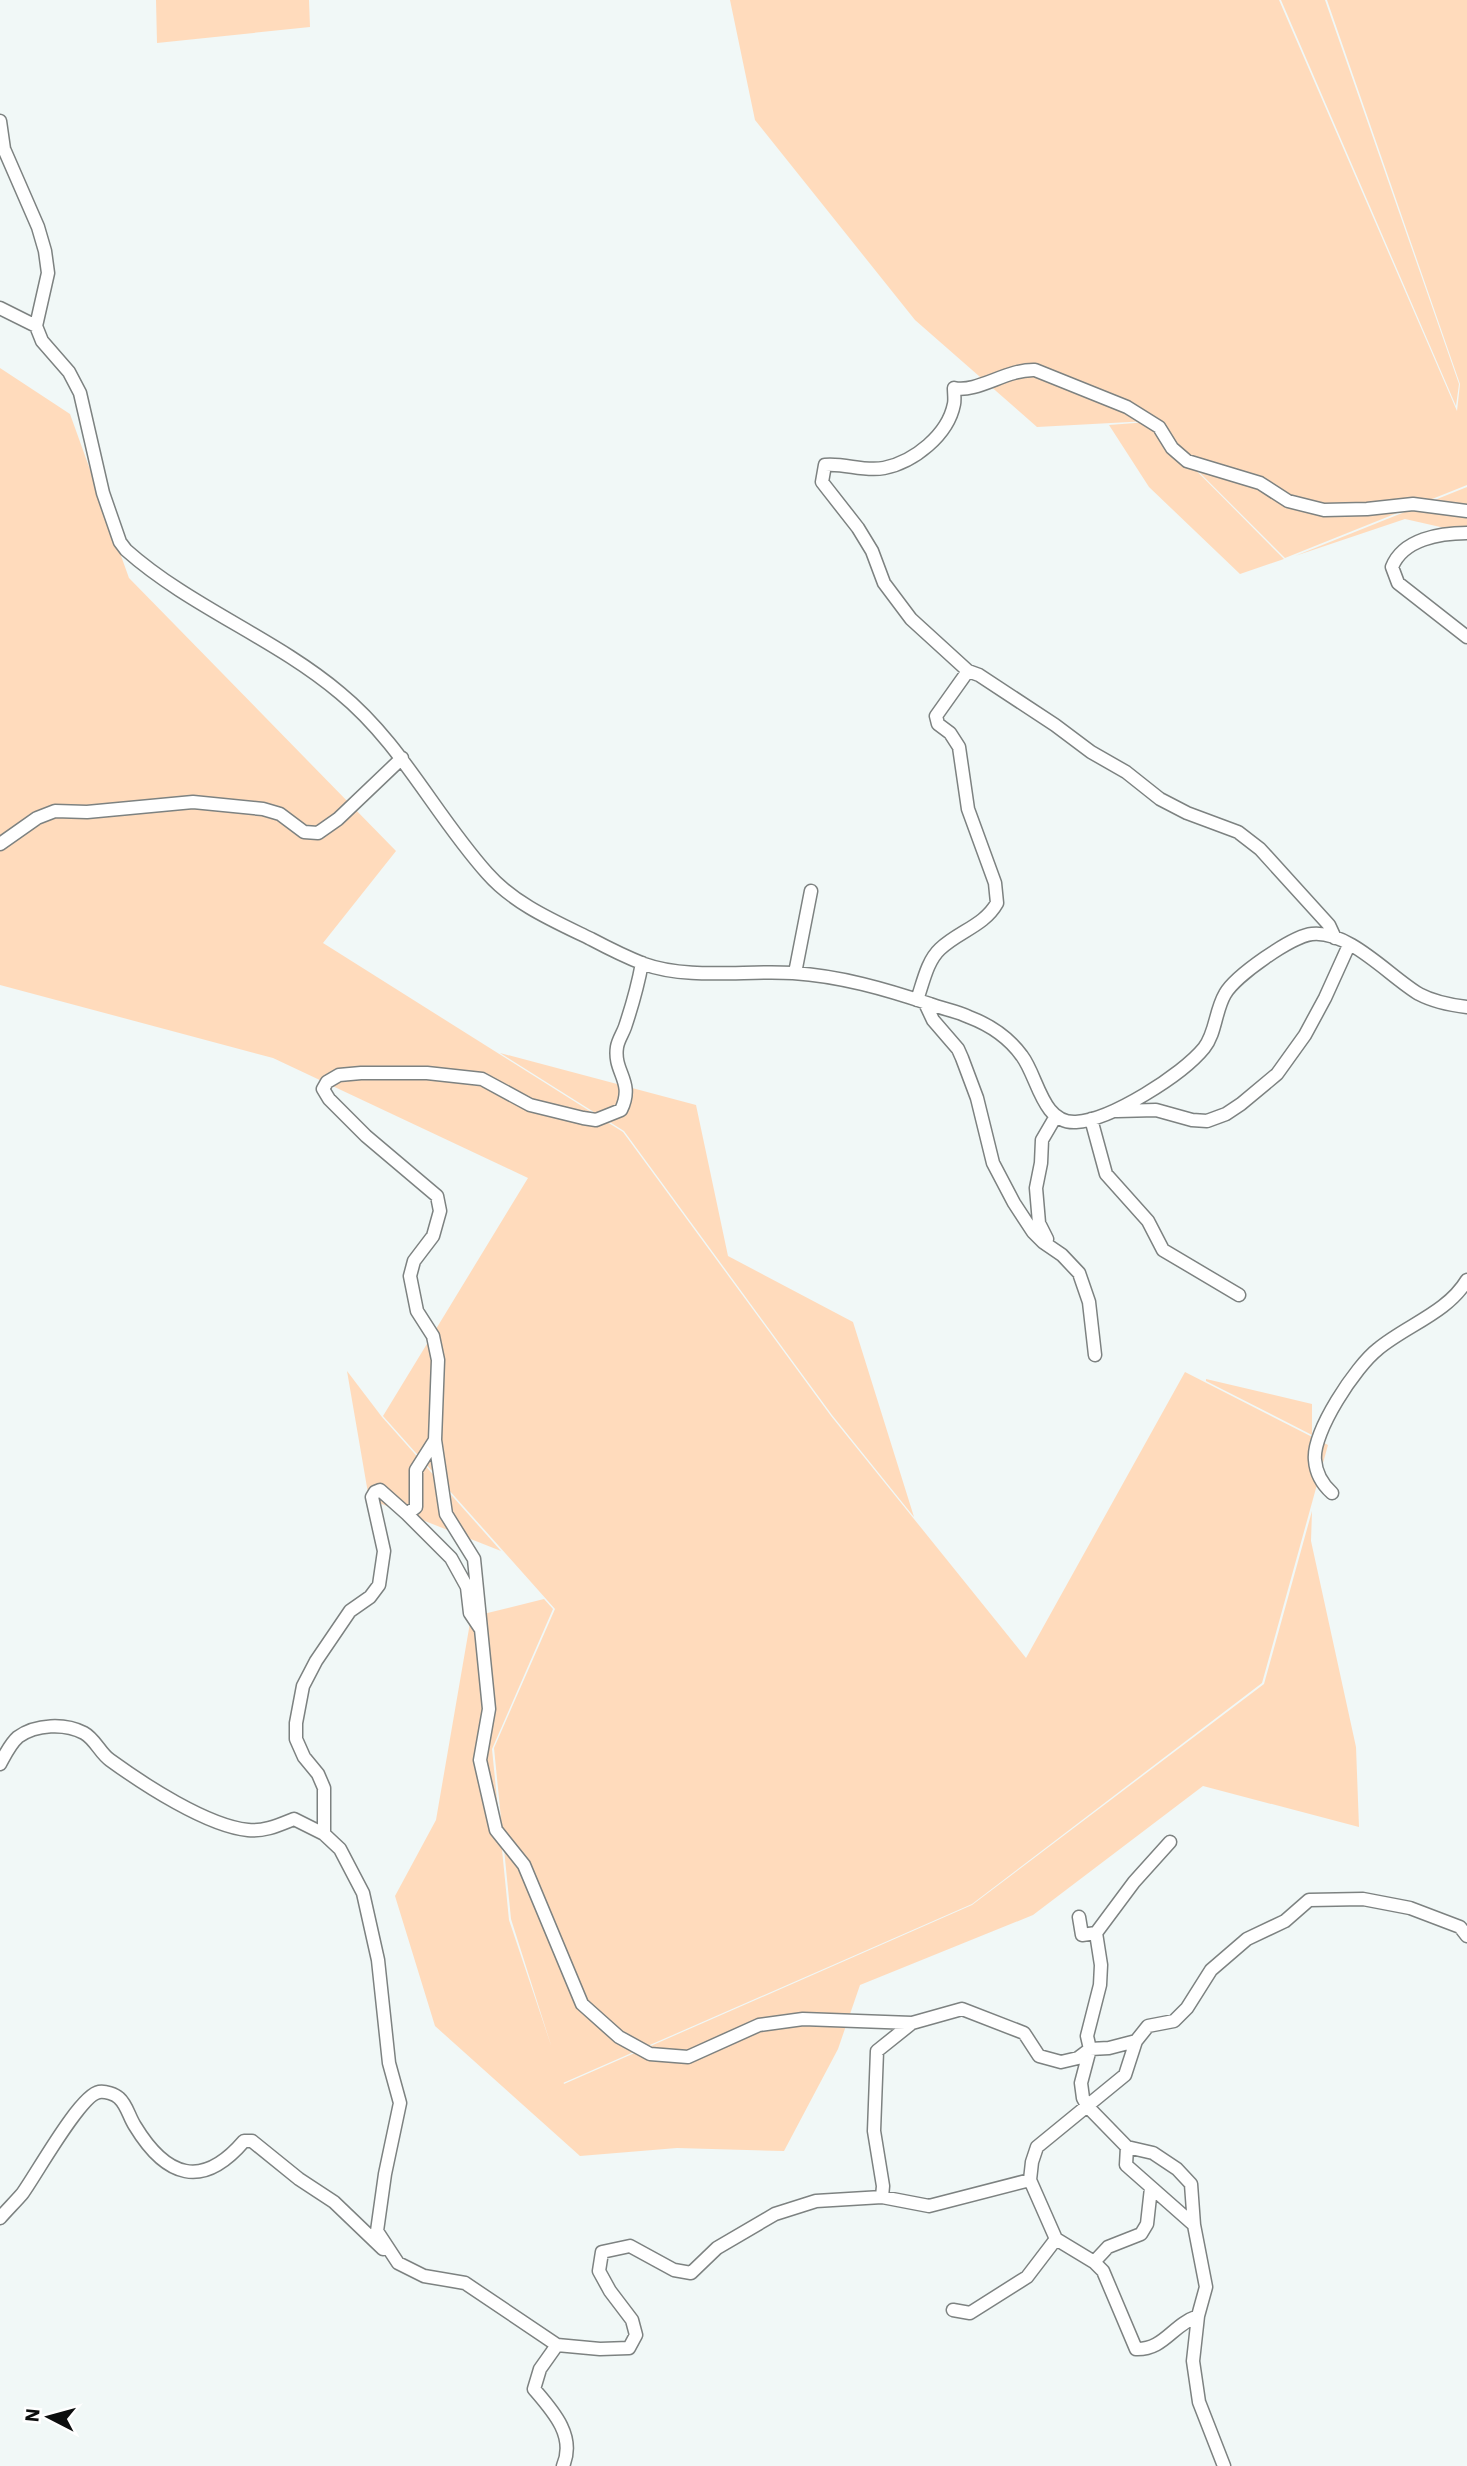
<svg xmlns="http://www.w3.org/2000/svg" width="1467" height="2466" font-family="'IBM Plex Sans',sans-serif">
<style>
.green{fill:#ffdbbc}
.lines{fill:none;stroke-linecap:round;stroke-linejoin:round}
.minor-casing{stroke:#7d8281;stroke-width:15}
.minor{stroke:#fff;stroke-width:12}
</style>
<rect width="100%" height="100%" fill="#f1f8f7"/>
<path class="green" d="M156,0H309L310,27L157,43Z
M730,0H1279L1457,411L1460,384L1327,0H1467V485L1285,558L1148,421L1037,427L915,320L755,120Z
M1281,0H1325L1459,384L1456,406Z
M0,368L70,414L129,578L396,851L323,943L623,1132L831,1416L1026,1658L1185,1372L1328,1445L1262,1683L972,1904L563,2083L511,1919L494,1748L555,1609L383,1416L528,1178L273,1058L0,985Z
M1148,422L1284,559L1240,574L1149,487L1109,425Z
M1467,487V533L1405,519L1295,556Z
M500,1053L696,1105L728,1256L853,1322L914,1517L832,1415L624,1131Z
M347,1371L382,1417L501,1551L369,1499Z
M1206,1379L1312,1404V1435L1206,1381Z
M1312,1511L1311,1541L1356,1747L1359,1827L1203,1786L1033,1915L860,1985L838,2049L784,2151L677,2148L580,2156L435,2026L395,1896L436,1820L471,1617L544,1599L553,1609L492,1749L509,1920L564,2084L972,1905L1264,1684Z"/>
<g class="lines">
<g class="minor-casing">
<path id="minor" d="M0,121L4,149L38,227L45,251L48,273L36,326
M0,308L36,326L42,341L69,372L80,393L103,493L120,542L126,550C190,607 275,638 340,693C401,743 435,815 487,873C514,904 554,921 591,939C608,948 626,957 644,964C688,980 746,970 793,973C840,976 885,989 930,1004C943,1009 957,1011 969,1017C990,1025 1009,1038 1022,1056C1038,1077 1042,1124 1076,1122C1111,1120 1182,1075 1204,1048C1216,1033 1215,1011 1225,994C1235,976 1292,936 1312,934C1349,930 1390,977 1419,994C1434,1002 1450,1005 1467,1007
M1467,533C1440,533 1403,539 1392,567L1398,583L1467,637
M0,844L37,818L55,811L87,812L193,802L263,809L280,814L304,832L318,833L338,819L402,758
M1335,938L1329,925L1260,849L1238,832L1187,813L1160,799L1126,772L1091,752L1055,725L979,675L968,671L911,619L884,583L872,551L858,528L822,482L825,465C845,463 864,472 884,468C914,462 948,435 954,404C955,400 954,393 954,388C978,393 1006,369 1035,370L1127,407L1159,427L1172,448L1187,461L1260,483L1288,501L1324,510L1367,509L1413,504L1467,511
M795,973L811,891
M917,1000C923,983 927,961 940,949C959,931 984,926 997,903L995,883L968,809L959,747L950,733L938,724L936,716L968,671
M925,1003L933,1020L958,1049L962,1058L977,1098L993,1163L1014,1203L1033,1232L1043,1242L1062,1255L1079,1273L1089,1302L1095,1355
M1117,1111L1156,1110L1192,1120L1207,1121L1226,1114L1241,1104L1277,1074L1305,1035L1325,998L1349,945
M1091,1119L1106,1174L1148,1221L1163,1250L1239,1295
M1047,1239L1039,1223L1036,1188L1041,1163L1042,1140L1056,1116
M435,1440L446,1514L474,1559L489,1709L480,1760L496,1830L524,1865L582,2004L619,2037L650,2054L688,2057L759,2025L803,2019L912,2023
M1332,1493C1322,1484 1316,1474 1315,1460C1312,1432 1356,1366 1378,1349C1407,1325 1447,1313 1467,1280
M407,1514L451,1558L467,1587L470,1613L480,1628
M0,1764C5,1755 10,1744 18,1737C36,1724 65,1723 84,1733C95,1739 100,1753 110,1760C143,1784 207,1826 248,1830C264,1832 279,1825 294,1819L324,1834L340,1849L363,1893L378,1960L389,2063L400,2103L385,2174L377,2231L398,2263L424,2276L465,2283L557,2345L540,2369L534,2389C553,2411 576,2436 563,2466
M324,1834V1788L318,1774L304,1757L296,1739V1723L303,1686L316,1661L350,1611L370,1597L379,1585L384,1551L372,1497L375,1492L380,1490L407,1514L416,1507V1470L435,1440L438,1360L433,1336L417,1311L410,1276L414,1261L433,1236L440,1211L437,1196L366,1136L329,1099L323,1089L327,1082L339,1075L361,1073H427L482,1079L530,1105L583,1118L596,1120L621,1110C635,1081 613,1073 617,1047C618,1040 623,1033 625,1027C632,1006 638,985 642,963
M1170,1842L1134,1882L1096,1933L1101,1965L1100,1985L1087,2036L1090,2049L1081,2083L1083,2098L1088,2107L1127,2147L1153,2153L1177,2169L1191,2184L1194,2225L1206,2287L1198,2316L1193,2361L1199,2402L1224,2466
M1079,1917L1082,1935L1096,1933
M1127,2147L1126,2165L1194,2225
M882,2197L883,2186L874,2131L877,2051L912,2023L962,2009L1024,2033L1039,2056L1061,2062L1078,2058L1090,2049L1109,2048L1136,2041
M0,2218C7,2210 15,2202 22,2194C36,2175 80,2095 99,2092C105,2091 115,2094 119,2098C127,2105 129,2117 135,2126C166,2177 202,2190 244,2141H252L299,2179L334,2202L383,2249
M1094,2262L1108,2247L1141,2234L1147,2224L1151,2188
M953,2310L970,2313L1027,2277L1056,2239
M1198,2316C1172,2325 1164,2350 1136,2349L1103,2271L1094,2262L1056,2239L1030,2180L1032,2162L1037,2147L1125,2075L1136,2041L1148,2026L1174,2021L1187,2008L1211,1970L1247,1939L1285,1921L1309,1900L1363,1899L1410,1908L1460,1927L1467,1936
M557,2345L600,2349L629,2348L636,2335L632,2320L610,2291L599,2271L602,2252L630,2246L674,2270L691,2273L717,2248L775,2214L816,2201L882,2197L929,2206L1030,2180"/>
</g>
<use href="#minor" class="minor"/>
</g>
<g transform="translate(49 2417) rotate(276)" stroke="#ffffff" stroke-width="5" paint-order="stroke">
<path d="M0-5L12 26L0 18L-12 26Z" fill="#0c0e0e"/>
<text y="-10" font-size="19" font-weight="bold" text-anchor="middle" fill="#0c0e0e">N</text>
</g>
</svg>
